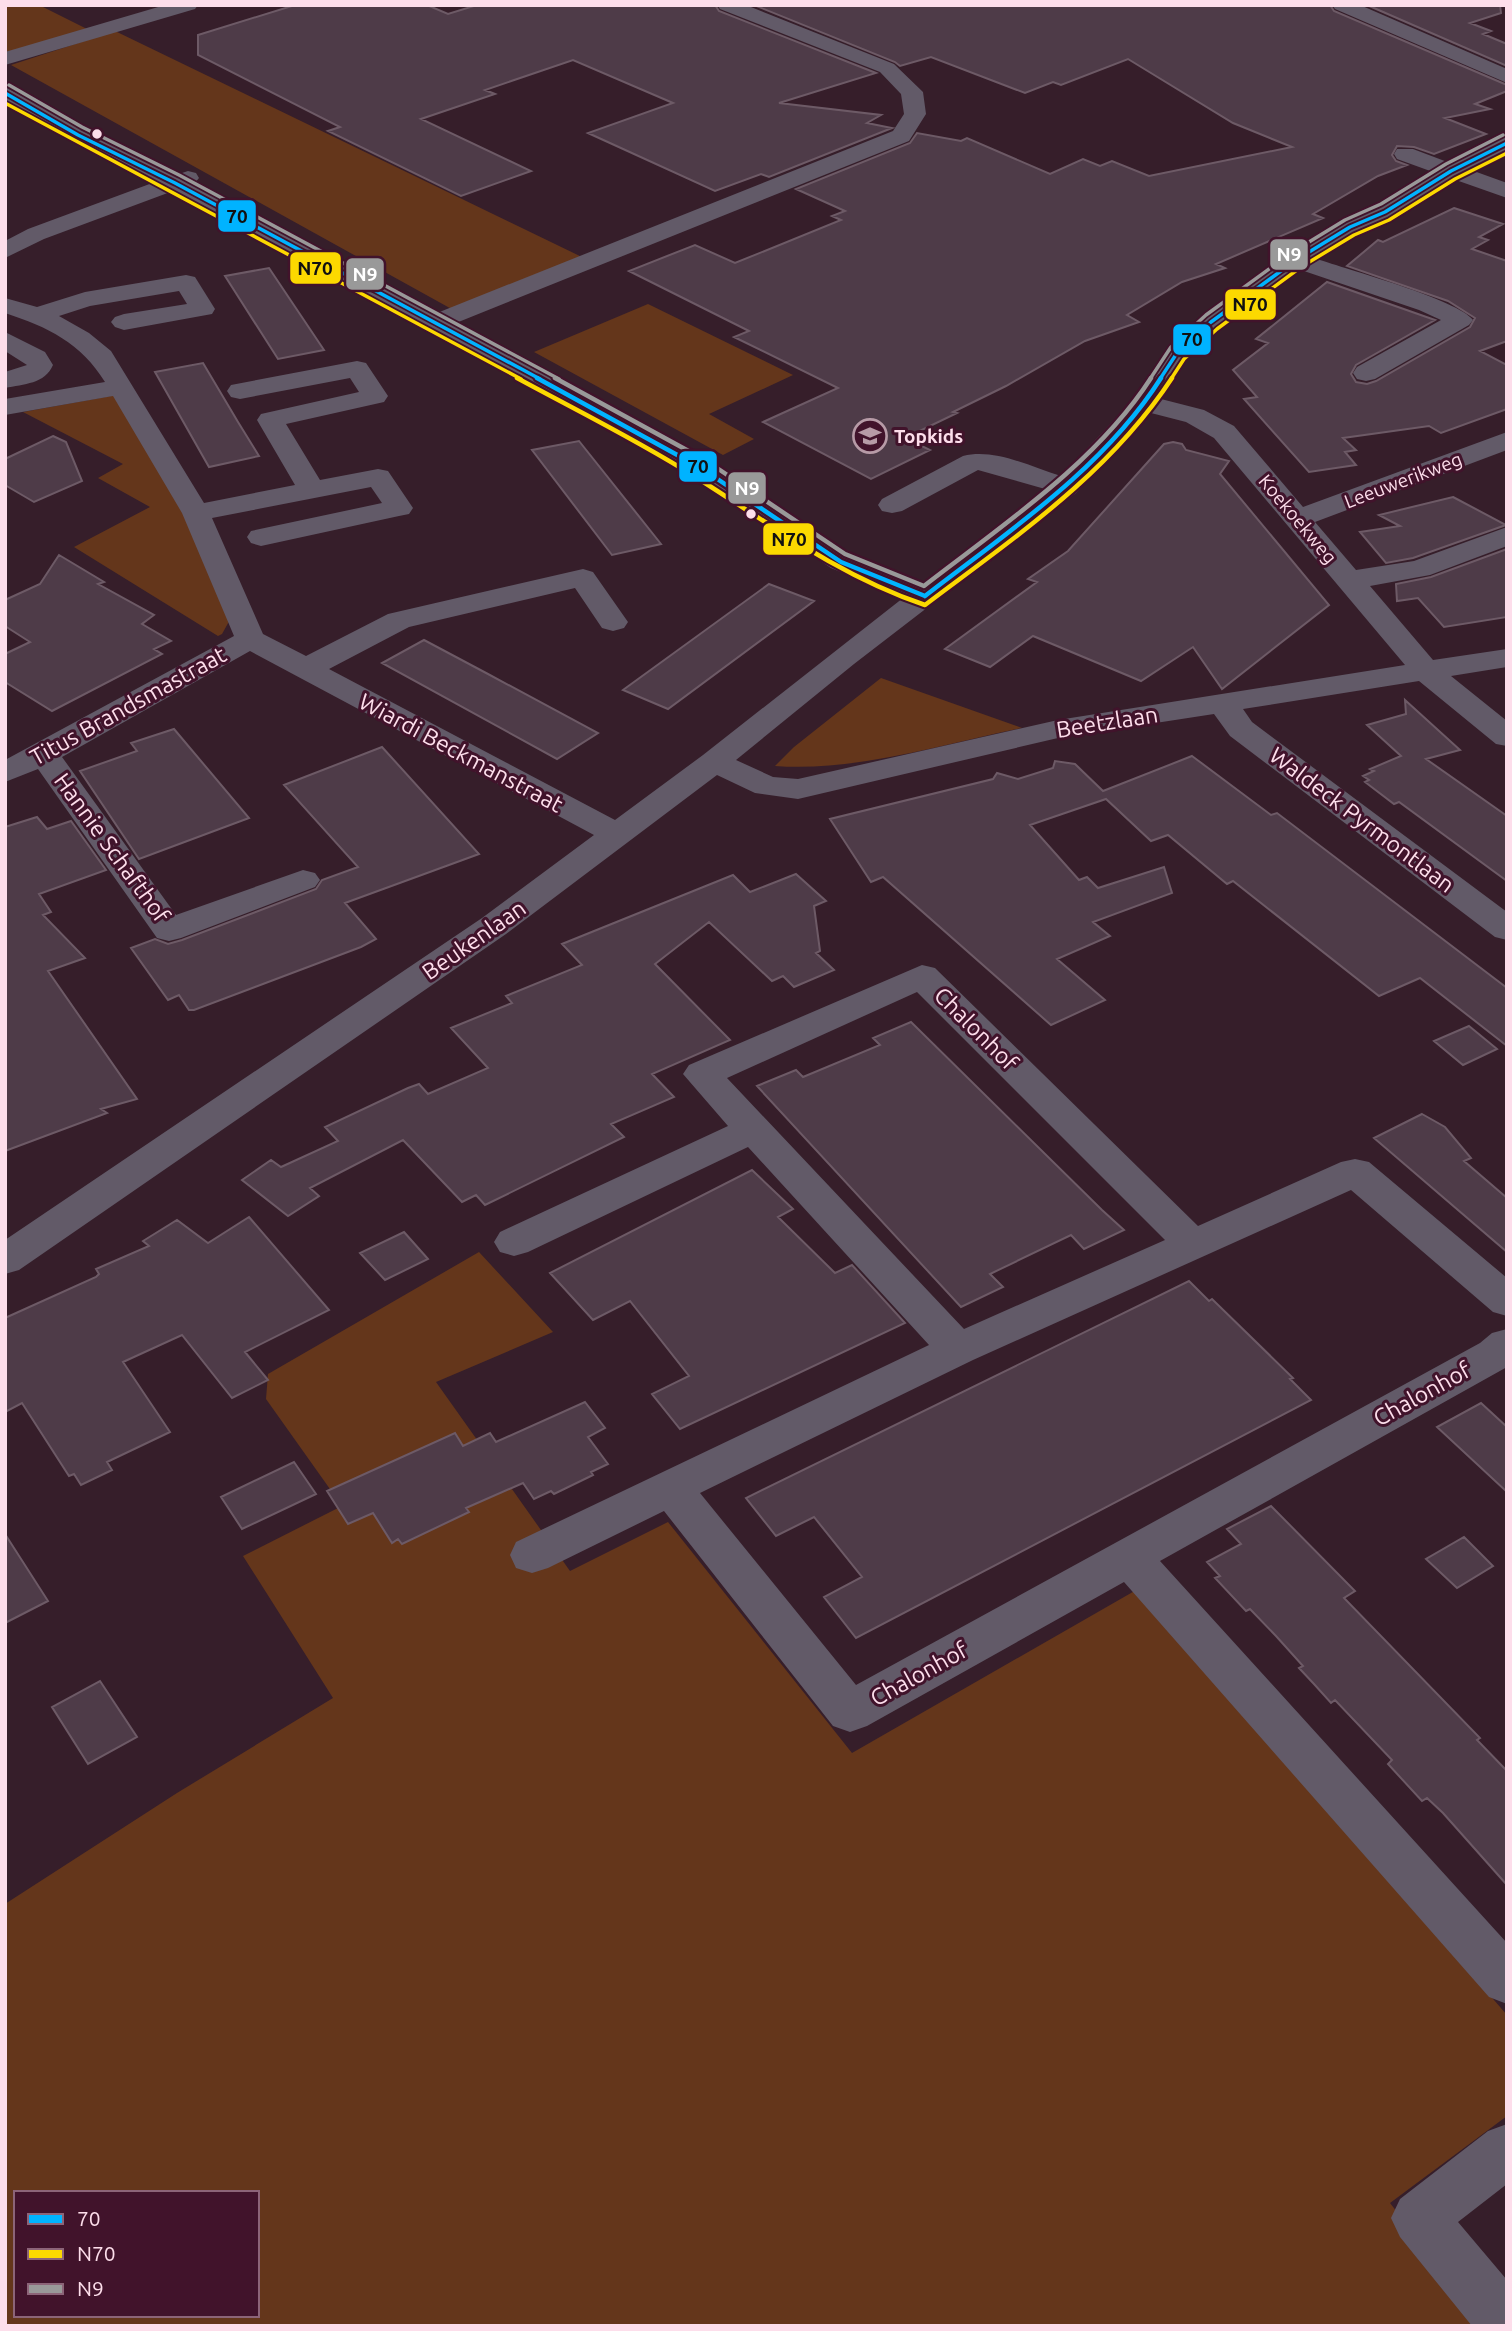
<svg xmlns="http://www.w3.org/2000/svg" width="1512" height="2331" font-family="Ubuntu,sans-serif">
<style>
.green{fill:#64361b;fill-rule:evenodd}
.building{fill:#4e3b48;stroke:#6d5a66;stroke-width:2}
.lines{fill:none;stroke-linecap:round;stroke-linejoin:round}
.minor{fill:#625a68;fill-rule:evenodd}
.bus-1-far1-casing{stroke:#41132b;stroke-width:7}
.bus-1-casing{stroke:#41132b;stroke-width:9}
.bus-2-far1-casing{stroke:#41132b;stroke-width:7}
.bus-2-casing{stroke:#41132b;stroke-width:9}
.bus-3-far1-casing{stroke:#41132b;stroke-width:7}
.bus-3-casing{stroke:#41132b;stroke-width:9}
.bus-1-far1{stroke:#00b3ff;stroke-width:3.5}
.bus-1{stroke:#00b3ff;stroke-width:4.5}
.bus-2-far1{stroke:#fcd900;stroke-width:3.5}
.bus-2{stroke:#fcd900;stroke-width:4.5}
.bus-3-far1{stroke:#999;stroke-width:3.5}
.bus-3{stroke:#999;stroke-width:4.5}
.bus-dot{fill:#fddeeb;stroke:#41132b;stroke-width:2.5}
.labels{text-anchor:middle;stroke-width:6;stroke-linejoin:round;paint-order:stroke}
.far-poi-label{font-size:19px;font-weight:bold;fill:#fddeeb;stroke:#41132b;text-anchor:start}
.far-street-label{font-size:19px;fill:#fddeeb;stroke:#41132b}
.street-label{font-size:23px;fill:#fddeeb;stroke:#41132b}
.line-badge{stroke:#41132b;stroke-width:2.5}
.badge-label{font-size:19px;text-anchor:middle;font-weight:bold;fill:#fff}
.pale-badge-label{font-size:19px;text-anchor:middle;font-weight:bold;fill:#111}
</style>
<rect width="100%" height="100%" fill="#361e2a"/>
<path class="green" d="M5,5H39L89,30L5,53Z
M115,31L586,259L457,312L11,65Z
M648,304L793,375L709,414L754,439L723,455L534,352Z
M122,394L172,489L232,616L222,634L218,636L74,547L150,507L98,478L123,464L23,412Z
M881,678L1022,728C942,744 857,772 775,766L794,747Z
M479,1252L553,1332L436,1382L570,1571L668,1522L852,1753L1138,1589L1507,2015V2116L1390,2203L1486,2326H5V1904L177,1793L333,1698L243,1556L342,1506L266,1399L268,1374ZM16,2193H257V2315H16Z"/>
<path class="building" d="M295,5H427L448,14L477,5H715L719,11L876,73L779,103L881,115L867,123L892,128L769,177L761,174L715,191L588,133L673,103L573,60L485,90L495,94L421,119L531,171L461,196L328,131L340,127L198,55V35Z
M754,5H1330L1334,11L1507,85V91L1475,104L1490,109L1445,118L1486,134L1434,154L1414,147L1397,146L1392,155L1396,161L1407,165L1378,176L1313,214L1323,218L1216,264L1225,268L1182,282L1127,315L1139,322L1085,341L1006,386L953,412L957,413L905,438L930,450L871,479L763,422L838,388L734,337L749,331L629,271L695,245L735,263L841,220L832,216L845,211L796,189L910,143L917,133L961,141L967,138L1050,174L1083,159L1100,166L1112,161L1149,176L1292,147L1233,123L1128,59L1061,85L1053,82L1025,93L931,57L900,66L895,62Z
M1367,5H1500L1501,13L1470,23L1491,31L1483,34L1507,44V66Z
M1454,208L1503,224L1479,237L1488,240L1472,249L1507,261V341L1480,351L1507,365V409L1441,433L1429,426L1343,438L1356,450L1345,452L1356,465L1309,472L1244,399L1257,397L1233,370L1268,343L1256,339L1327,282L1435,320L1356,365L1351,374L1356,382L1367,384L1376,381L1470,327L1475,318L1448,301L1347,266L1378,240L1383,242Z
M269,268L324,350L278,359L225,276Z
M203,363L238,422L259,456L209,467L155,372Z
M53,436L66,442L82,481L34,502L5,485V459Z
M579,441L661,544L612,555L532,450Z
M1173,442L1182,444L1186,450L1229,461L1220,474L1329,605L1222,689L1193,647L1141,681L1033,636L990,667L945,649L1037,582L1028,579L1068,551L1164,444Z
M1453,497L1506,525L1413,558L1386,563L1360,532L1400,526L1379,515Z
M1507,549V617L1444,627L1418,598L1397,601L1396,584L1431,577Z
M59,555L104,582L98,584L154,615L142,624L171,641L154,649L162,654L52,711L5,682V654L30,642L5,626V600L40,584Z
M769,584L814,601L668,709L623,690Z
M424,640L488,674L598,733L557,759L382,663Z
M1405,700L1460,750L1426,759L1507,816V881L1399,802L1394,804L1365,782L1369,780L1363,776L1374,771L1370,769L1401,756L1367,725L1406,714Z
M174,729L249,818L139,859L80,771L137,751L131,743Z
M382,747L479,854L345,903L376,939L361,947L194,1010H189L179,995L168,1000L131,948L155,939L168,944L182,940L316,889L322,880L358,867L284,785Z
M1192,756L1271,815L1277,813L1507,988V1046L1420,978L1379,996L1233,881L1227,884L1168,835L1151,841L1106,799L1030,825L1079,880L1087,877L1098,888L1164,867L1172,893L1093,922L1110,936L1057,959L1105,1000L1051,1025L883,877L871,882L830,819L993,779L997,773L1018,779L1053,768L1055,761L1075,764L1103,791Z
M37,817L47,829L71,821L106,870L39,894L51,912L43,915L85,958L48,971L137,1099L101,1109L107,1113L5,1151V827Z
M796,874L826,901L814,906L820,951L816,953L834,970L794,987L783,976L772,981L709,922L655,964L730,1040L652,1074L674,1097L611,1124L624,1137L485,1205L476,1195L462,1202L403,1140L310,1188L319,1196L288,1216L242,1180L271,1160L281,1167L338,1141L325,1127L408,1088L419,1084L428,1094L488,1068L451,1028L512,1003L506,996L582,965L562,944L733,875L750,892Z
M911,1022L1102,1210L1124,1230L1084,1249L1071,1235L990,1274L1003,1287L961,1307L757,1086L796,1070L803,1077L880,1045L873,1038Z
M1469,1026L1497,1049L1463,1065L1434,1041Z
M1422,1114L1445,1127L1471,1158L1464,1161L1507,1198V1252L1374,1138Z
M752,1170L793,1209L778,1217L835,1273L852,1265L905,1323L680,1429L652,1394L689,1376L630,1301L593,1320L550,1273Z
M249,1217L329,1310L245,1352L268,1380L232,1398L182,1335L123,1362L170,1432L107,1462L112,1470L81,1485L74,1474L69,1476L22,1403L5,1412V1318L96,1277L99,1274L96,1269L149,1246L143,1241L177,1220L208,1243Z
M404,1232L428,1259L385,1280L360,1253Z
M1189,1281L1209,1301L1212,1299L1293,1378L1290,1379L1311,1400L856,1638L824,1597L862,1577L814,1517L776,1536L746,1498Z
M585,1402L605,1428L588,1437L608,1464L591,1472L593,1475L554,1494L551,1491L534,1499L523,1483L466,1508L469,1512L402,1544L398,1539L392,1543L373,1513L348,1524L327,1491L455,1433L463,1446L490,1433L496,1442Z
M1481,1403L1507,1427V1492L1437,1427Z
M294,1462L316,1494L242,1529L221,1497Z
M1271,1506L1355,1591L1344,1598L1480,1738L1477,1740L1507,1771V1885L1443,1813L1427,1798L1422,1801L1388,1764L1392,1760L1335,1700L1331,1703L1314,1684L1299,1668L1303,1666L1276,1636L1250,1609L1246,1611L1215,1578L1220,1576L1207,1562L1241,1544L1227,1529Z
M5,1534L48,1601L5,1623Z
M1464,1537L1493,1566L1457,1588L1426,1559Z
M100,1681L137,1737L88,1764L52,1707Z"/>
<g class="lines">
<path class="minor" d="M165,5H198L195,9L5,65V52Z
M717,5H746L894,64L923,92L926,114L909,141L456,323L711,462L851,556L921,584L1045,489L978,470L902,511L892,513L882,511L878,505L882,499L963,456C995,448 1031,467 1061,476L1135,398L1168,348L1235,292L1287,255L1342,222L1377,207L1433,172L1397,159L1394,154L1397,149H1413L1450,163L1507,136V152L1471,170L1507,183V198L1453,179L1393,217L1358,232L1317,259C1346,269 1459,300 1473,320L1469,325L1375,379L1366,381L1357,379L1353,373L1357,367L1441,320L1419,310L1301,270L1253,302L1187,358L1161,399L1204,410L1234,426L1303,507L1507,432V450L1315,522L1356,570L1414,561L1507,527V546L1430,575L1370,586L1433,660L1507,649V667L1451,676L1507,721V746L1496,744L1419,681L1243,709L1252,722L1507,912V940L1495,937L1230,736L1214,714L1058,738L798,799L755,793L717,775L506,934L19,1270L5,1274V1240L482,918L594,835L250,651L62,757L176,915L303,870L315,873L320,880L315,887L181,938L169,941L157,938L38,769L5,782V760L234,636L182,513L113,396L5,415V399L105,382C81,343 48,327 5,313V298L37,307L85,292L186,275L195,277L215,309L212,314L124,330L115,327L111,322L115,317L124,314L187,304L179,291L90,306L59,316L89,333L111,351L204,503L295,485L257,420L261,414L359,392L350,378L240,399L231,397L227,391L231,385L357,361L366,363L388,396L384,402L286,424L320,480L378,469L388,471L413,508L409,514L399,516L261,546L251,543L247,537L251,531L382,503L371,487L212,518L263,634L306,656L388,614L583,569L593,572L628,622L624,628L613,631L602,628L575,588L409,627L329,669L615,820L703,755L903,598L831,568L691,474L427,327L173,191L44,239L5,258V241L28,229L155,182L70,140L5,102V87L176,175L188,171L196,173L199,178L194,184L437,313L893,131L904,114L901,94L880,72L720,9ZM1151,413L1186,422L1214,438L1405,665L1058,720L798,779L773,777L736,760L854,664L1076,493Z
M1332,5H1360L1507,69V83L1335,9Z
M5,332L45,352L53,365C45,384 24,384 5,388V372L27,365L5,351Z
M922,965L935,968L1198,1226L1341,1162L1355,1159L1369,1162L1507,1278V1316L1493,1312L1351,1190L973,1360L700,1493L856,1685L1480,1343L1492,1333L1507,1329V1367L1160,1561L1507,1943V2004L1489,1997L1124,1582L867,1726L850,1732L833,1726L664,1511L548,1568L532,1573L516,1568L510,1555L516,1542L929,1345L748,1147L528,1252L514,1256L500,1252L494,1242L500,1232L728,1126L683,1074L689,1065ZM917,992L1165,1240L964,1329L727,1078Z
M1507,2124V2184L1458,2222L1507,2280V2326H1472L1400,2237L1391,2218L1400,2199L1488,2131Z"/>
<g class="bus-1-far1-casing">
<path id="bus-1-far1" d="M5,93L78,135L175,183L540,379
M1160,379L1177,353L1211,322L1296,260L1350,227L1385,212L1451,171L1507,143"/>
</g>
<g class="bus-1-casing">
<path id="bus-1" d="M537,378L701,468L841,562L925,596
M925,596C1009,531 1103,469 1161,378"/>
</g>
<g class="bus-2-far1-casing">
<path id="bus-2-far1" d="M5,103L521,379
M1171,379L1184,359L1217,329L1301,267L1354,235L1389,220L1455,179L1507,153"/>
</g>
<g class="bus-2-casing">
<path id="bus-2" d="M517,378C576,410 637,440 694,476C770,524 839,576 925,605C1015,537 1109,474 1172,378"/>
</g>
<g class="bus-3-far1-casing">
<path id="bus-3-far1" d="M9,85L82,127L179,175L559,379
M1150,379L1171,347L1206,315L1291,253L1345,220L1381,204L1446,164L1503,135"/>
</g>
<g class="bus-3-casing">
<path id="bus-3" d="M555,378L705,460L845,554L924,586C1004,524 1096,463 1151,378"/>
</g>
<use href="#bus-1-far1" class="bus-1-far1"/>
<use href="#bus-1" class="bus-1"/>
<use href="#bus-2-far1" class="bus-2-far1"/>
<use href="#bus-2" class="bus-2"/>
<use href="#bus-3-far1" class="bus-3-far1"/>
<use href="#bus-3" class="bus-3"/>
</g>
<defs>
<g id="school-ring" transform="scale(1.75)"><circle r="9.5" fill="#41132b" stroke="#b79ba7" stroke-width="1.5"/><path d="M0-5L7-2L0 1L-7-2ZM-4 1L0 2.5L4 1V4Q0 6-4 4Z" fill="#b79ba7"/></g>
</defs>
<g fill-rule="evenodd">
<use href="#school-ring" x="870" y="436"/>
</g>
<g class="bus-dot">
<circle cx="97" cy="134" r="6"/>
<circle cx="751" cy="514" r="6"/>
</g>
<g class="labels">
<g class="far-poi-label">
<text x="894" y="443">Topkids</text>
</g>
<g class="far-street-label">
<text transform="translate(1403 480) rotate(-21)" y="7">Leeuwerikweg</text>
<text transform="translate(1298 519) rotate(50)" y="7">Koekoekweg</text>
</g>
<g class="street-label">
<text transform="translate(128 706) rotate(-29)" y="8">Titus Brandsmastraat</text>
<text transform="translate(1107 722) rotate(-9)" y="8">Beetzlaan</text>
<text transform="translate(461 753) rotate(28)" y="8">Wiardi Beckmanstraat</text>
<text transform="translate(1362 820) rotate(37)" y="8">Waldeck Pyrmontlaan</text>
<text transform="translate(112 848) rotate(54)" y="8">Hannie Schafthof</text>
<text transform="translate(474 940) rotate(-35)" y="8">Beukenlaan</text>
<text transform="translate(976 1029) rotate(45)" y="8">Chalonhof</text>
<text transform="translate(1422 1394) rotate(-29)" y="8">Chalonhof</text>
<text transform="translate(919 1674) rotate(-29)" y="8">Chalonhof</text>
</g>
</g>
<g class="line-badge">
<rect x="217" y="199" width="40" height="34" rx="7" fill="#00b3ff"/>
<rect x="1269" y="238" width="40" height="33" rx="7" fill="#999"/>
<rect x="289" y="251" width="53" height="34" rx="7" fill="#fcd900"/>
<rect x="345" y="257" width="40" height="34" rx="7" fill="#999"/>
<rect x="1224" y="288" width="53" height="33" rx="7" fill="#fcd900"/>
<rect x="1172" y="323" width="40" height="33" rx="7" fill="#00b3ff"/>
<rect x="678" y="450" width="40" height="33" rx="7" fill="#00b3ff"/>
<rect x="727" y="471" width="40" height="34" rx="7" fill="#999"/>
<rect x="762" y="522" width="53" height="34" rx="7" fill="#fcd900"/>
</g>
<g class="badge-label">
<text x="1289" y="261">N9</text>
<text x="365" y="281">N9</text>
<text x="747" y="495">N9</text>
</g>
<g class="pale-badge-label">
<text x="237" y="223">70</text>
<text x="315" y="275">N70</text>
<text x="1250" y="311">N70</text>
<text x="1192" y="346">70</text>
<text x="698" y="473">70</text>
<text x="789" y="546">N70</text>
</g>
<rect width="1512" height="2331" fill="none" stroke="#fddeeb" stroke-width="14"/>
<rect x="14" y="2191" width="245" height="126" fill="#41132b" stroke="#8c6478" stroke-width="2"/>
<rect x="28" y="2214" width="35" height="10" fill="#00b3ff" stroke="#8c6478" stroke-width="2"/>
<text x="77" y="2226" font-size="21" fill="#fddeeb">70</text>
<rect x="28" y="2249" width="35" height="10" fill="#fcd900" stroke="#8c6478" stroke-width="2"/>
<text x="77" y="2261" font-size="21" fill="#fddeeb">N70</text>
<rect x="28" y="2284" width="35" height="10" fill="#999999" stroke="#8c6478" stroke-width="2"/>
<text x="77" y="2296" font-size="21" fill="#fddeeb">N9</text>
</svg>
